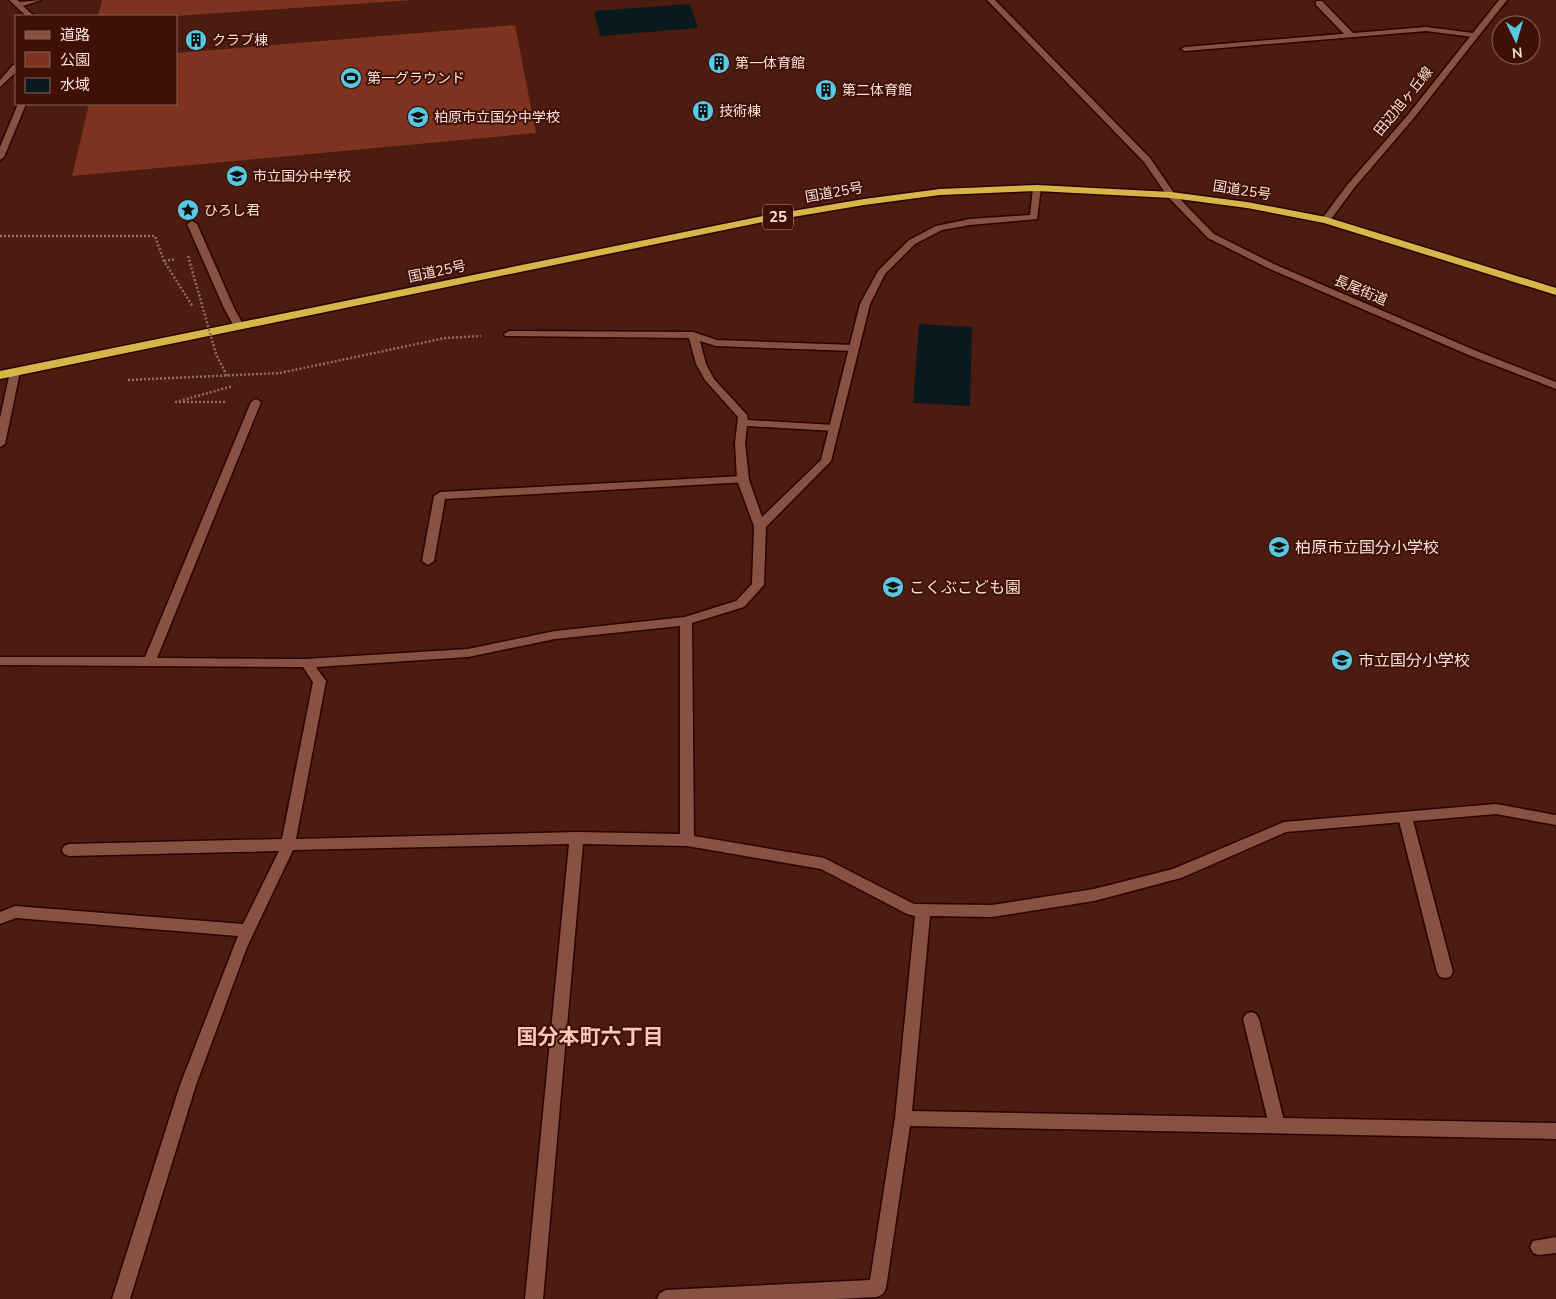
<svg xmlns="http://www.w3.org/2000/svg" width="1556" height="1299" font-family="'Nunito Sans','Noto Sans JP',sans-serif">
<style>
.green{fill:#7d3320}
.water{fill:#081a1e}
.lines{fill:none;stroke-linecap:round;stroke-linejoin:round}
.lane-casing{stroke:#2e0200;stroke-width:3}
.street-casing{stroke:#2e0200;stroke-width:3}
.secondary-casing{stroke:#2e0200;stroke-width:3}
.highway-casing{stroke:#2e0200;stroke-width:3}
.path{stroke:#926b61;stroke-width:2.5;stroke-dasharray:2 2;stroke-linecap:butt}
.lane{fill:#875244;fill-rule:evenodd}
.street{fill:#875244;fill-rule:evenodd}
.secondary{fill:#875244;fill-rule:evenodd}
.highway{fill:#d3b849;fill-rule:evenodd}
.path-bridge{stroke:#926b61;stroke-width:2.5;stroke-dasharray:2 2;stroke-linecap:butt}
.labels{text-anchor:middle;stroke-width:4;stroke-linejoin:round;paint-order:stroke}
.far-poi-label{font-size:14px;fill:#fbe1da;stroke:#3f1106;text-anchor:start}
.far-street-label{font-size:14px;fill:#fbe1da;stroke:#3f1106}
.shield{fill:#3f1106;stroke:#c3a39a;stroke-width:1}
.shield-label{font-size:15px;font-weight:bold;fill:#fbe1da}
.poi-label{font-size:16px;fill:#fbe1da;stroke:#3f1106;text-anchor:start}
.near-neighbourhood-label{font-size:21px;font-weight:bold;fill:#fac8ba;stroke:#3f1106}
</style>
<rect width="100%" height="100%" fill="#4b1c0f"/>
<path class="green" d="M102,0H414L176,16H98Z
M515,25L536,133L72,176L89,104H176V53Z"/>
<path class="water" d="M690,4L698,28L600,36L594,11Z
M919,324L972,327L970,406L913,403Z"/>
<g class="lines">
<g class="lane-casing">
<path id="lane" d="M1316,1H1322L1353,33V37H1347L1316,5Z
M192,221L197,224L234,308L244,326L243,328H235L224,308L187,224Z
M509,331L693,332L717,340L854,345L859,348L854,351L716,346L700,341L706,364L714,379L747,415L748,420L834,425L839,428L834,431L747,426L745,443L740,446L735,443L738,417L705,380L696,364L689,338L505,336L504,334Z
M743,476L747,478L749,480L747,482L445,499L434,561L428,565L422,561L434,496L440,492Z
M1405,812L1410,813L1412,817L1453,972L1450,977L1445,978L1440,977L1437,972L1398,817L1400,813Z
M1251,1012L1256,1014L1259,1019L1285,1125L1283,1130L1277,1133L1271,1130L1269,1125L1243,1019L1246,1014Z"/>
</g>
<g class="street-casing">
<path id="street" d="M9,0H17L20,2L41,0L23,6L34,16H26Z
M987,0H995L1150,158L1174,193L1214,234L1276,265L1479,352L1556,382V389L1471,356L1270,269L1208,238L1168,197L1144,162Z
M1426,27L1473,33L1477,35L1473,37L1426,31L1185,51L1181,49L1185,47Z
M13,65H16V72L0,87V80Z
M18,104H26L4,157L0,160V147Z
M1037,185L1041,188L1037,219L970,225L942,230L915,244L885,274L870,304L831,461L766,527L764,585L744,607L692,623L694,836L824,858L914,904L992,905L1094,889L1173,869L1284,822L1496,804L1556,815V825L1496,814L1286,832L1181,878L1094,901L992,917L930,916L912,1111L1556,1123V1139L910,1126L886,1288L883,1294L877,1297L834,1299H657L660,1293L666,1290L870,1280L895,1118L915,916L907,914L821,869L687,846L583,844L543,1299H525L569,844L293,850L247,947L196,1085L130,1299H112L180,1085L238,936L16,918L0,924V912L15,906L243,924L279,851L69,856L64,854L62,850L64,846L69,844L282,839L313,682L303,667L0,665V657H145L251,402L256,399L261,402L157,658L306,659L468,649L555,631L685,617L736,601L752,584L754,526L737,480L735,443L736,441H744L745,443L749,480L762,517L821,460L860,304L878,271L909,240L936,226L970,219L1030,215L1033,188ZM680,626V834L577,832L296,839L326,681L316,667L468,657L555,639Z
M15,369L20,372L5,444L0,447V418L10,372Z
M1556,1237V1253L1539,1255L1533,1253L1530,1247L1533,1241Z"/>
</g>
<g class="secondary-casing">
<path id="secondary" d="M1499,0H1507L1413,119L1354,188L1329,222H1323L1321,220L1348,184L1407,116Z"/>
</g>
<g class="highway-casing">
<path id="highway" d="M1037,185L1171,192L1247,202L1326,217L1556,288V295L1324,223L1247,208L1171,198L1037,191L940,195L864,205L763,222L0,379V371L763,216L864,199L940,189Z"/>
</g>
<path class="path" d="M0,236H155L164,261L193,307
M164,261L176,259
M128,380L280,373L445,338L481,336
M225,402H176L233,386"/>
<use href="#lane" class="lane"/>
<use href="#street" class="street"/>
<use href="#secondary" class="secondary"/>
<use href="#highway" class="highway"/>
<path class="path-bridge" d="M188,256L216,354L227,376"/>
</g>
<defs>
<g id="building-disc" transform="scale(1.125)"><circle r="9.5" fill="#58c9e3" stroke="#3f1106"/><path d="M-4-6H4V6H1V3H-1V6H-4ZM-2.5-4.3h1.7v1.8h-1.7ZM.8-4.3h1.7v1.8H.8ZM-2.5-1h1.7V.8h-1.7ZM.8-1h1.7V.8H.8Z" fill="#111"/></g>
<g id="stadium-disc" transform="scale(1.125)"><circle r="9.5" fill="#58c9e3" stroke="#3f1106"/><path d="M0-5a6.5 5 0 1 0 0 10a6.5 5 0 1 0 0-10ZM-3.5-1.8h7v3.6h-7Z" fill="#111"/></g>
<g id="school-disc" transform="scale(1.125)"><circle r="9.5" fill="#58c9e3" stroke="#3f1106"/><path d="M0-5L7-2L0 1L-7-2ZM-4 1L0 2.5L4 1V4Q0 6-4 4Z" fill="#111"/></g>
<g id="sight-disc" transform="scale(1.125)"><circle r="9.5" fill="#58c9e3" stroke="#3f1106"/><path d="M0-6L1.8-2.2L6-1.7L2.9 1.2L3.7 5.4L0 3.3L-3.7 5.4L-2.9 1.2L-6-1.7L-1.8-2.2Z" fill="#111"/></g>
</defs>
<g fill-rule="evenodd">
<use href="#building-disc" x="196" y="40"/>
<use href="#building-disc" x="719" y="63"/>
<use href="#stadium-disc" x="351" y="78"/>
<use href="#building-disc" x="826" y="90"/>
<use href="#building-disc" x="703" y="111"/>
<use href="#school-disc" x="418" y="117"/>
<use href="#school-disc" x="237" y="176"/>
<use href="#sight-disc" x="188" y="210"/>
<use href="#school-disc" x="1279" y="547"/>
<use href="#school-disc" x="893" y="587"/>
<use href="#school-disc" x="1342" y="660"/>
</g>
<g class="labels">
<g class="far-poi-label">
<text x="212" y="45">クラブ棟</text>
<text x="735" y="68">第一体育館</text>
<text x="367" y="83">第一グラウンド</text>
<text x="842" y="95">第二体育館</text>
<text x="719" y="116">技術棟</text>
<text x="434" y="122">柏原市立国分中学校</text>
<text x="253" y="181">市立国分中学校</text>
<text x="204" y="215">ひろし君</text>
</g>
<g class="far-street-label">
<text transform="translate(1403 101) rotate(-51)" y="5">田辺旭ヶ丘線</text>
<text transform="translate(1242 190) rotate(9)" y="5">国道25号</text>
<text transform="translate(834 192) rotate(-10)" y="5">国道25号</text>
<text transform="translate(437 271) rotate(-12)" y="5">国道25号</text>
<text transform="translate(1361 290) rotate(23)" y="5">長尾街道</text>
</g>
<rect class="shield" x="763" y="204.5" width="30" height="25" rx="4"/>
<g class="shield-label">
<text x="778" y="222">25</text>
</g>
<g class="poi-label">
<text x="1295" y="553">柏原市立国分小学校</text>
<text x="909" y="593">こくぶこども園</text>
<text x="1358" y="666">市立国分小学校</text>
</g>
<g class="near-neighbourhood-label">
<text x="590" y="1044">国分本町六丁目</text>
</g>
</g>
<rect x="15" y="15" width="162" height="90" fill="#3f1106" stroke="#8a645b"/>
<rect x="25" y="31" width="25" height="8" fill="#875244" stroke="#8a645b"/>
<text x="60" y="40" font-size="15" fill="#fbe1da">道路</text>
<rect x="25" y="52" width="25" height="15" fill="#7d3320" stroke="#8a645b"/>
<text x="60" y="65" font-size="15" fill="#fbe1da">公園</text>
<rect x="25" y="78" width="25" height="15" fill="#081a1e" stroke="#8a645b"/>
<text x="60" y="90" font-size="15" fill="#fbe1da">水域</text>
<g transform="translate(1516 40) rotate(175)"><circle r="24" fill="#3f1106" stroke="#8a645b"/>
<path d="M0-4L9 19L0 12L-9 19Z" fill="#58c9e3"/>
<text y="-8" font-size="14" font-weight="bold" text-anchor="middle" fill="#fbe1da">N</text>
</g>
</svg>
